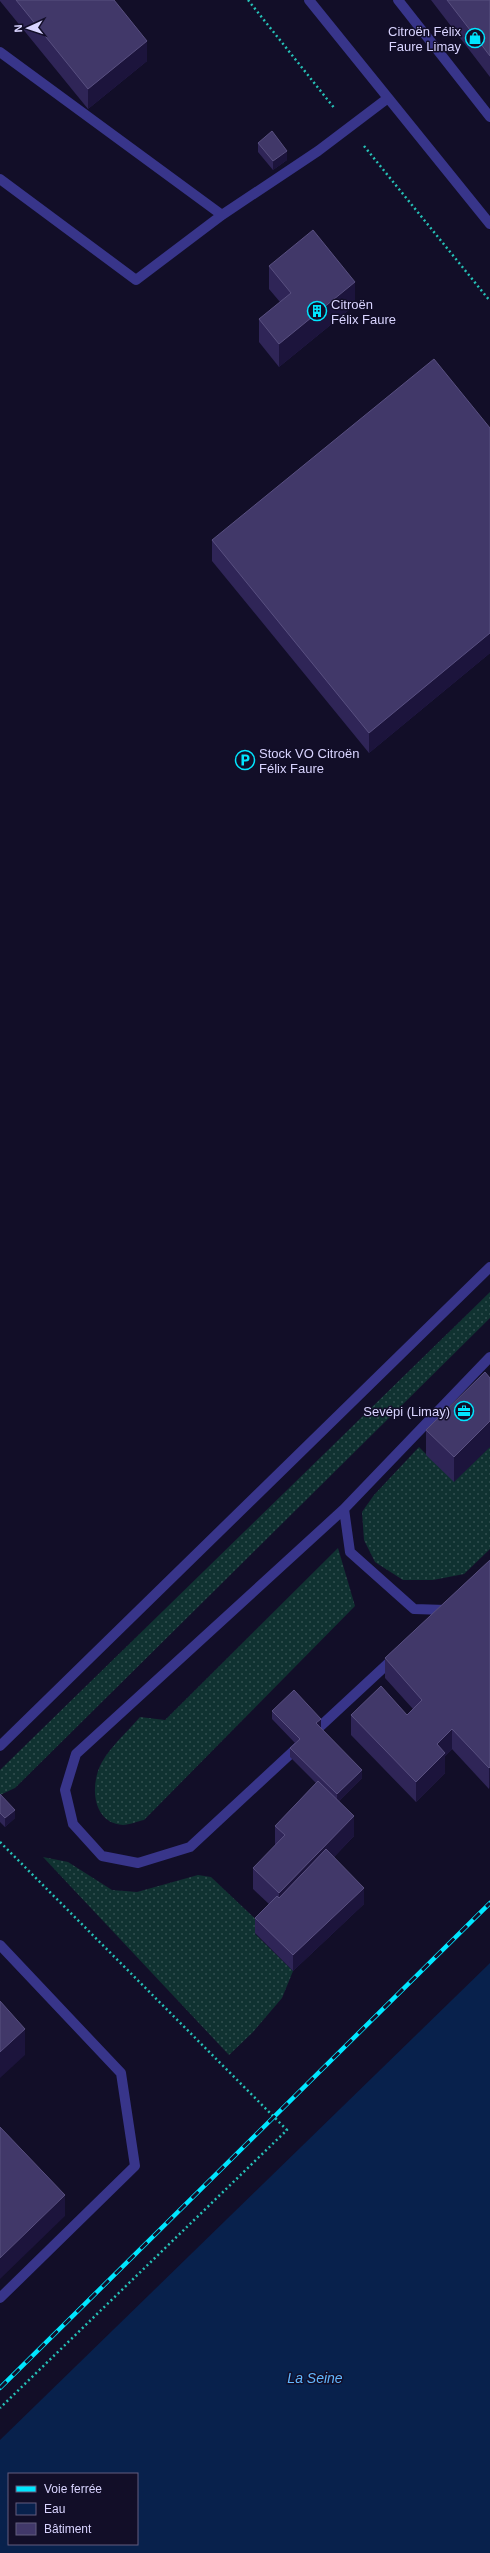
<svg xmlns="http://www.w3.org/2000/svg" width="490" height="2553" font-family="Helvetica,sans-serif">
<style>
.grass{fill:url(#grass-dots)}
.water{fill:#08214c;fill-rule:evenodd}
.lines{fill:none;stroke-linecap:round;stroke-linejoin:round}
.path{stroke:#26c1b7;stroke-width:2.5;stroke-dasharray:2 3;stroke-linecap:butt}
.service{stroke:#38358a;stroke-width:10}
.rail-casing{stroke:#00e6ff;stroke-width:4.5}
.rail{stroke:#120e28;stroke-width:3;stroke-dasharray:9;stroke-linecap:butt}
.wall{fill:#2f2557}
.shaded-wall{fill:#1c143c}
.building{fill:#413869;stroke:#595080}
.labels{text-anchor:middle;stroke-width:3;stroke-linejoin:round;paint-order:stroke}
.poi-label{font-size:13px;fill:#d9d4ff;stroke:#120e28;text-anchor:end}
.water-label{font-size:14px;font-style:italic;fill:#62b7ff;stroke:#120e28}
</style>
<defs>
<pattern id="grass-dots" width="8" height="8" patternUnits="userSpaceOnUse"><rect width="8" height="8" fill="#103231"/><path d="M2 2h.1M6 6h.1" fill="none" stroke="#324f50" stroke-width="1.8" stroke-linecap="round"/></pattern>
</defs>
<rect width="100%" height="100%" fill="#120e28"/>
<path class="grass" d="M490,1292V1318L15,1788L0,1795V1770Z
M419,1447L431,1459L490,1447V1549L464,1574L433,1580H403L375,1562L364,1540L362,1512L374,1495Z
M338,1548L355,1606L144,1820C138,1821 129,1825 123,1825C91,1823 90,1783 102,1762C111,1746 128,1731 140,1717L165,1720Z
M43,1857L68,1862L112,1890L137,1892L198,1875L211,1877L263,1926L255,1934L293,1971L282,1998L253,2032L229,2055Z"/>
<path class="water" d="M490,1963V2553H0V2440ZM9,2474H137V2544H9Z"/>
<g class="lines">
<path class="path" d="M248,0L335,109
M364,146L490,301
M0,1842L287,2130L0,2408"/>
<path class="service" d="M309,0L490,224
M398,0L490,117
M0,52L222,215L318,151L388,98
M0,179L136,280L222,215
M449,1607L446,1610L414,1609L350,1552L344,1509L490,1357
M312,1734L395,1657
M300,1745L190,1847L138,1863L102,1856L73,1824L65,1790L76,1754L344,1509
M0,1746L490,1267
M0,1945L121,2073L135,2166L0,2298"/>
<g class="rail-casing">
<path id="rail" d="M0,2388L490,1903"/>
</g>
<use href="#rail" class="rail"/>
</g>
<path class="wall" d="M0,0H114L147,61L88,109L0,1Z
M431,0H490V77Z
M258,143L287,160L273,170L258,152Z
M269,266L355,305L279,367L259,342V319L280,302L269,289Z
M490,428V653L369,753L212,561V540Z
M490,1378L454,1482L426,1455V1430Z
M490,1560L489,1789L452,1749L445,1756V1773L416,1802L351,1735V1715H407L413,1709L385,1678V1658Z
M272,1711L321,1728L362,1778L339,1801L354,1836L334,1857L364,1904L293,1971L255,1933V1918L269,1904L253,1889V1868L275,1846V1826L316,1783L290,1757V1748L295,1743L272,1719Z
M0,1794L15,1818L5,1827L0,1822Z"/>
<path class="shaded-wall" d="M147,41V61L88,109V89Z
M287,151V160L273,170V161Z
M355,282V305L279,367V344Z
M490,633V653L369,753V733Z
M490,1421V1447L454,1482V1457Z
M321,1719V1728L316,1732V1723Z
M452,1729V1749L445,1756V1773L416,1802V1782L437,1744Z
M490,1767V1787L489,1789V1768Z
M362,1770V1778L337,1803V1794Z
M15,1810V1818L5,1827V1818Z
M354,1816V1836L279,1914V1893Z
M364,1888V1904L293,1971V1955Z
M25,2029V2055L0,2078V2052Z
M65,2195V2216L0,2279V2258Z"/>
<path class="building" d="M16,0H114L147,41L88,89Z
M447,0H490V56Z
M272,131L287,151L273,161L258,143Z
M313,230L355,282L279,344L259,319L291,293L269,266Z
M434,359L490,428V633L369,733L212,540Z
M485,1372L490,1378V1421L454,1457L426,1430Z
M490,1560V1767L489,1768L452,1729L437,1744L445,1753L416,1782L351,1715L381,1686L407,1715L422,1700L385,1658Z
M294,1690L321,1719L316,1723L362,1770L337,1794L290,1748L300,1739L272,1711Z
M318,1781L354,1816L279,1893L253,1868L285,1835L275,1826Z
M0,1794L15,1810L5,1818L0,1813Z
M326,1849L364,1888L293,1955L255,1918L277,1896L279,1898Z
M0,2001L25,2029L0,2052Z
M0,2127L65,2195L0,2258Z"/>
<defs>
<g id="shop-ring" transform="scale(1)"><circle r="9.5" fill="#120e28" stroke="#00e6ff" stroke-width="1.5"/><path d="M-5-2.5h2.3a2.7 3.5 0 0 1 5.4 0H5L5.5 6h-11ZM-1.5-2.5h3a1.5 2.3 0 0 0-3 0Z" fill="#00e6ff"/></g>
<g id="building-ring" transform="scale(1)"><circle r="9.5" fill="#120e28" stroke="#00e6ff" stroke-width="1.5"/><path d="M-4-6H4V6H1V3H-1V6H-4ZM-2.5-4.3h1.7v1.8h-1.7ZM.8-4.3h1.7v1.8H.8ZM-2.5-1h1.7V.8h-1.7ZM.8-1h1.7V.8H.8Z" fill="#00e6ff"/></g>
<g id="parking-ring" transform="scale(1)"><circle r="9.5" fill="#120e28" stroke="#00e6ff" stroke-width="1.5"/><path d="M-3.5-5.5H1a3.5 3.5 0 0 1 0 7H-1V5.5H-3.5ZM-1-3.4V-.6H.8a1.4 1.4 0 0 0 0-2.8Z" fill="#00e6ff"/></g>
<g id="office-ring" transform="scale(1)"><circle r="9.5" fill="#120e28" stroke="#00e6ff" stroke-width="1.5"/><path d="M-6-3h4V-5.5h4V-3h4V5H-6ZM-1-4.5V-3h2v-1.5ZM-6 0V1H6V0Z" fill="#00e6ff"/></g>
</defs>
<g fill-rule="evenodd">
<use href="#shop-ring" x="475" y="38"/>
<use href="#building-ring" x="317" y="311"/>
<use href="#parking-ring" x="245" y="760"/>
<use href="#office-ring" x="464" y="1411"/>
</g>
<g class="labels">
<g class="poi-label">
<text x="461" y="36">Citroën Félix<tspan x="461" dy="15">Faure Limay</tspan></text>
<text x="331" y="309" text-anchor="start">Citroën<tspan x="331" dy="15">Félix Faure</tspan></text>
<text x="259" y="758" text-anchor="start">Stock VO Citroën<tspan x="259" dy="15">Félix Faure</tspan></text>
<text x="450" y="1416">Sevépi (Limay)</text>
</g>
<g class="water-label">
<text x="315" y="2383">La Seine</text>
</g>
</g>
<rect x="8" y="2473" width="130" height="72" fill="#120e28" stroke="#625d7e"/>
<rect x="16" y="2486" width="20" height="6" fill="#00e6ff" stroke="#625d7e"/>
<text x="44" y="2493" font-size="12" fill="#d9d4ff">Voie ferrée</text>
<rect x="16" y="2503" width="20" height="12" fill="#08214c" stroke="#625d7e"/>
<text x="44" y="2513" font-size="12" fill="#d9d4ff">Eau</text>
<rect x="16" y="2523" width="20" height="12" fill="#413869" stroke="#625d7e"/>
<text x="44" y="2533" font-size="12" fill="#d9d4ff">Bâtiment</text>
<g transform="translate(28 28) rotate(267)" stroke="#120e28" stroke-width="3" paint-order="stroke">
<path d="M0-3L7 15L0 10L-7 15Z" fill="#d9d4ff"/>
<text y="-6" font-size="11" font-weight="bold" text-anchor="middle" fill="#d9d4ff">N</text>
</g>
</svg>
